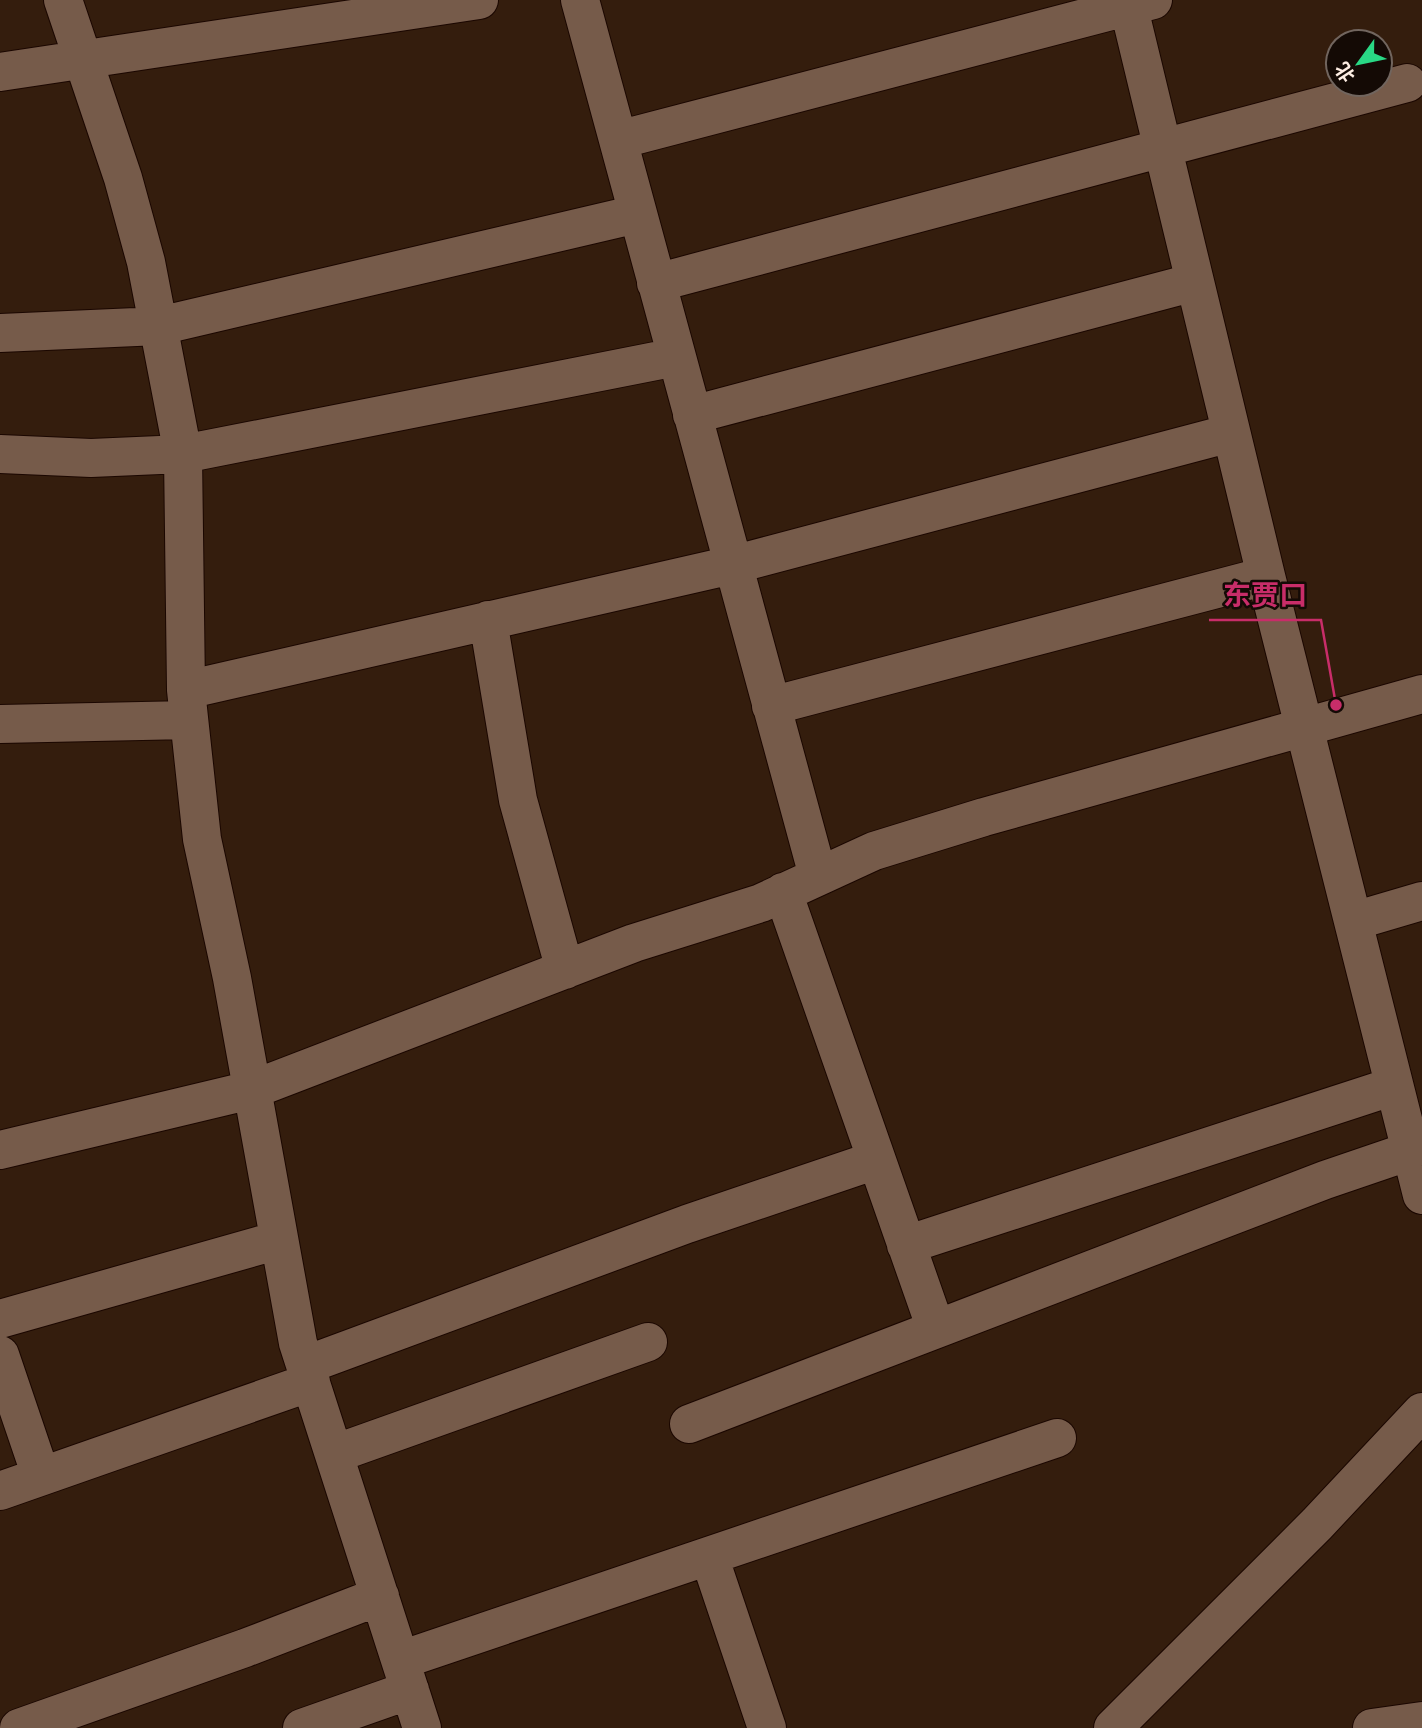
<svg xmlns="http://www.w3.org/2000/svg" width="1422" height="1728" font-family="'Titillium Web','Noto Sans SC',sans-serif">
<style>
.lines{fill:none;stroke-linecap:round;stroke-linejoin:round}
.minor-casing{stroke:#1b0700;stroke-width:40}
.minor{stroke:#765b4a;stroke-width:38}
.leader{fill:none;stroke:#c82d69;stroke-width:2.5}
.callout-dot{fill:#c82d69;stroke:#140a05;stroke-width:2.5}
.callout-label{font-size:28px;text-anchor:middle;font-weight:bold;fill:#c82d69;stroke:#140a05;stroke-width:5;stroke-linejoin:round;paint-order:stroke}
</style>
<rect width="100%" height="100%" fill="#341d0d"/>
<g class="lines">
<g class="minor-casing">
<path id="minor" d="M63,0L123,178L146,262L183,454L186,690L202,839L232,978L298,1343L422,1728
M580,0L818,876
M1127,0L1266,576L1422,1195
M0,72L479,0
M618,140L1153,0
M656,283L1407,83
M0,333L159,326L637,214
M692,415L1195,282
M0,454L91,458L183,454L676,357
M488,620L518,800L565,970
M186,690L732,565L1231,433
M771,706L1266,576
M0,724L189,720
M783,892L936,1329
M1354,921L1422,901
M0,1150L251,1090L634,943L761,903L874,851L984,817L1422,694
M906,1245L1394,1086
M0,1319L279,1240
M0,1355L41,1476
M306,1365L687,1224L876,1160
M689,1424L1325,1180L1410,1151
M334,1454L648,1342
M0,1491L311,1382
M709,1556L767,1728
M401,1660L1057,1438
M19,1728L245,1648L380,1596
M302,1728L410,1690
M1113,1728L1317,1524L1422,1412
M1372,1728L1422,1721"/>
</g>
<use href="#minor" class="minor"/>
</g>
<path class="leader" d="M1336 705L1321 620H1209"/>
<circle class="callout-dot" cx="1336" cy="705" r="7"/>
<g class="callout-label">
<text x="1265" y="605">东贾口</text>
</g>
<g transform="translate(1359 63) rotate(237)"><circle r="33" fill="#140a05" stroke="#71655e" stroke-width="2"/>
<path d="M0-5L12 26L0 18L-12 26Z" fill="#29d885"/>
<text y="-10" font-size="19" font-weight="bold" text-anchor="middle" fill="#fdede3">北</text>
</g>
</svg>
